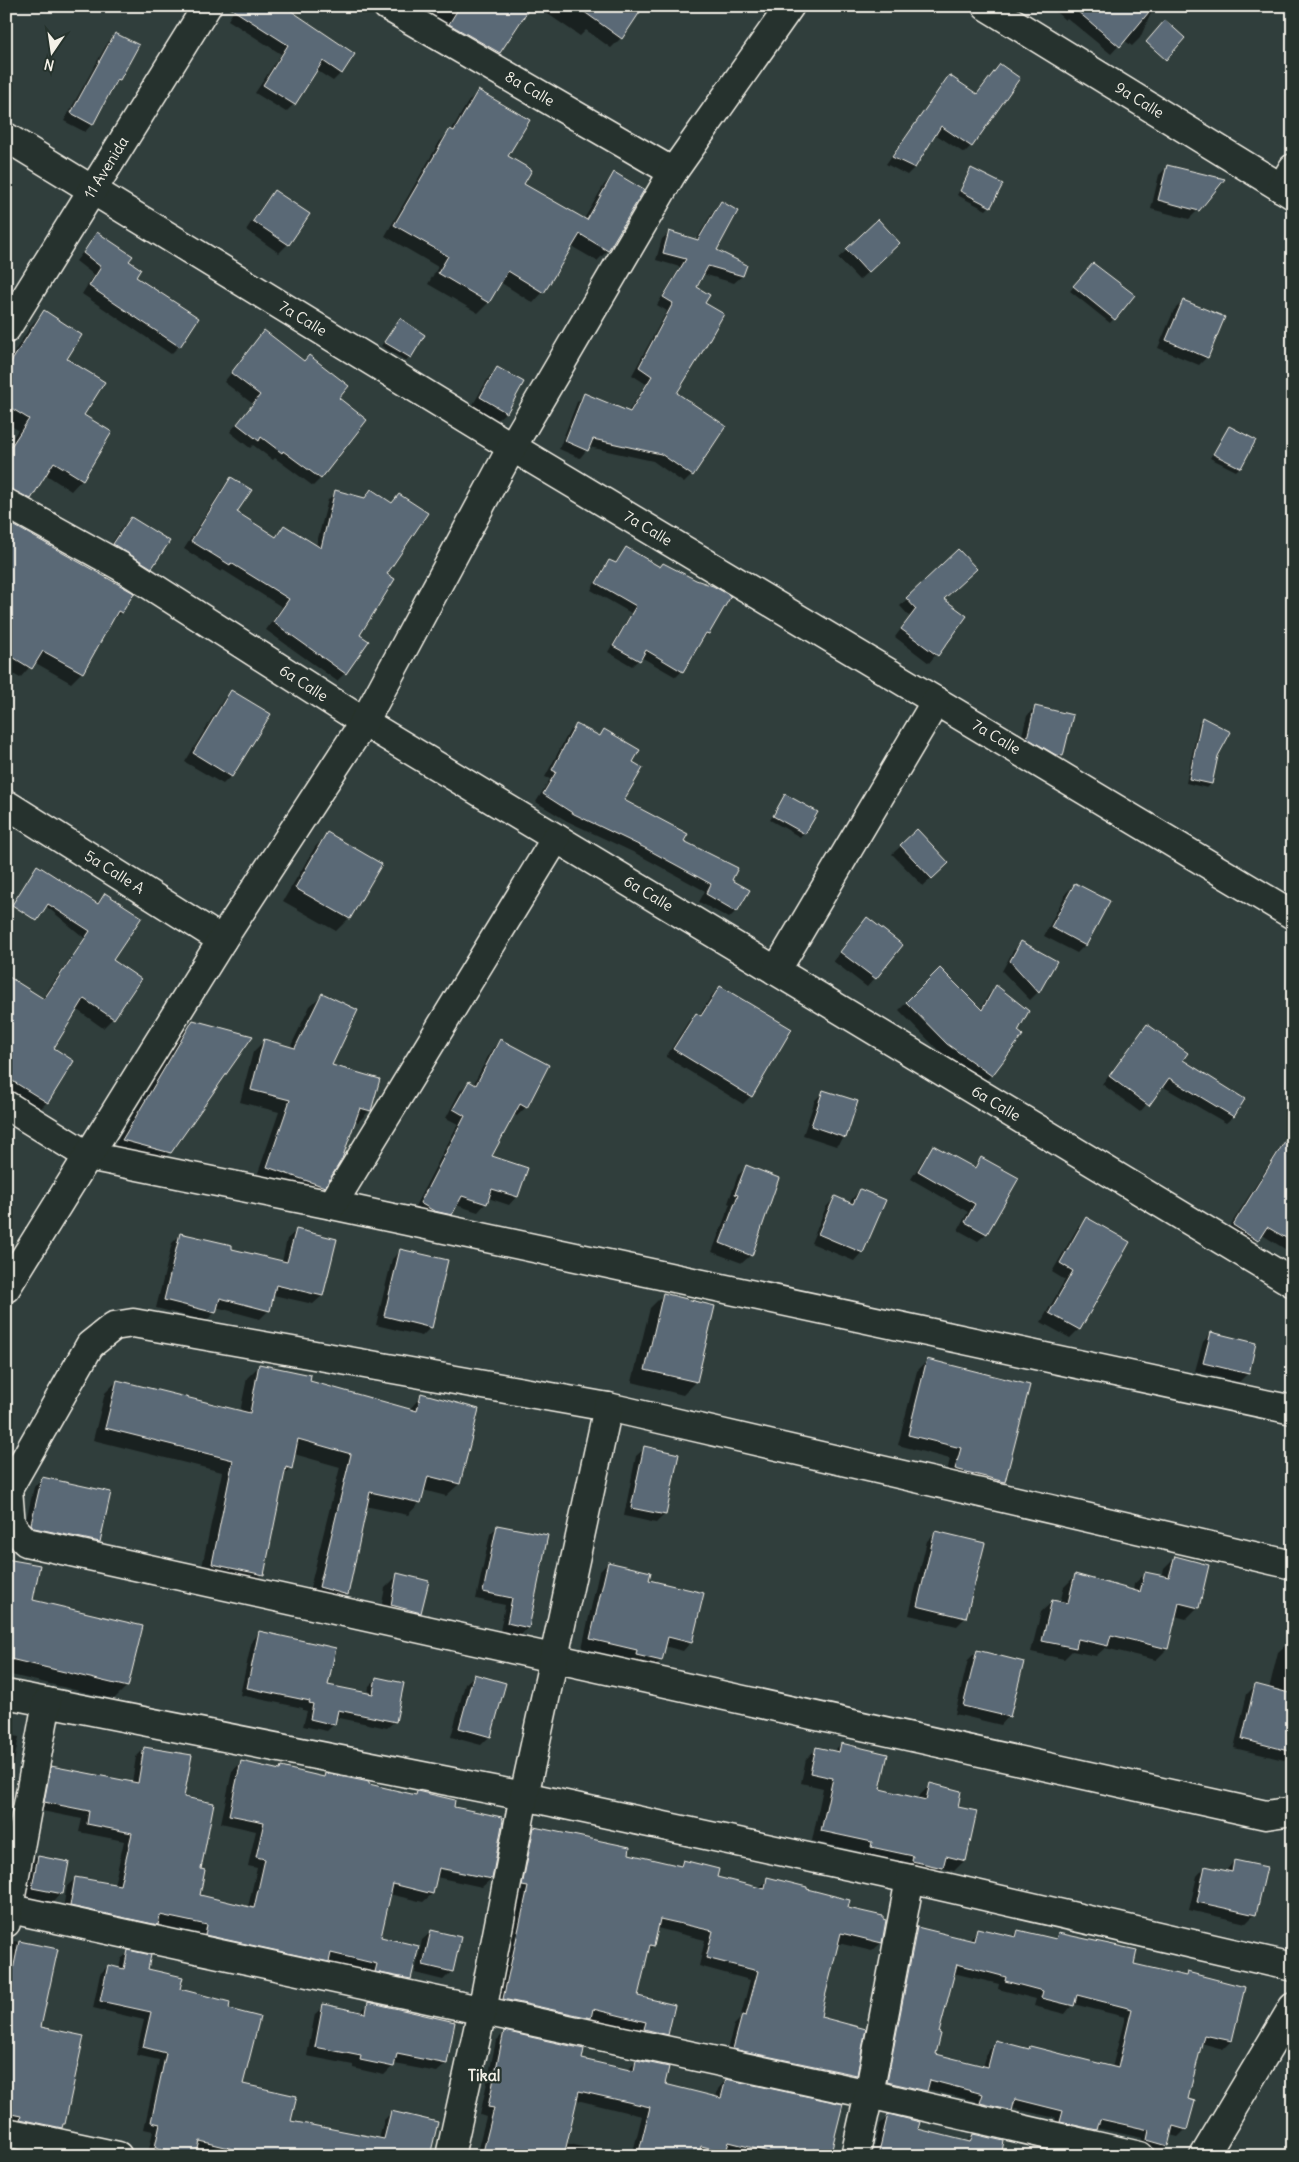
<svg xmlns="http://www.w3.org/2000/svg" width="1299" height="2162" font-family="Delius,sans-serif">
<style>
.shadow{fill:#0007;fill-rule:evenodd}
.building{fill:#5a6976;stroke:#f4f1e8;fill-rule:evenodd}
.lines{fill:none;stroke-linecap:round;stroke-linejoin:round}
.minor-casing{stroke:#f4f1e8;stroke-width:31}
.tertiary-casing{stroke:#f4f1e8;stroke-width:31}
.minor{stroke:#26332d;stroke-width:28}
.tertiary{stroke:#26332d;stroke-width:28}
.labels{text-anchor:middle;stroke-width:4.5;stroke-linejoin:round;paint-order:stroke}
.street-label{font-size:15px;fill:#f4f1e8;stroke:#26332d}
.neighbourhood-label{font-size:16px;font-weight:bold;fill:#f4f1e8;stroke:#26332d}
</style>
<rect width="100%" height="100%" fill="#303e3c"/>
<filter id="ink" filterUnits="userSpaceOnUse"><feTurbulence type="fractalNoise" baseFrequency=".02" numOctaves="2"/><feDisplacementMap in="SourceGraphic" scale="10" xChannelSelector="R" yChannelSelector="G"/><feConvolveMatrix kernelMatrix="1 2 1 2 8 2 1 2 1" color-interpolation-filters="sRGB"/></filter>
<g filter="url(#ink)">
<path class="shadow" d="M237,6H295L291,13L341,73L333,81L316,70L294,104L286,112L255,93L281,54L228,20Z
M408,6H529L499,53L489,62Z
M536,6H643L621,38L611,48L586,30L580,36Z
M1049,6H1149L1152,11L1140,38L1132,46L1124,40L1111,54L1067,18L1065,20Z
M1281,6H1293V12Z
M115,34L119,79L111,87L92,124L85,132L64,121L108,42Z
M1000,65L971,146L964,153L935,134L914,168L907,175L886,164L943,84L950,77L976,95Z
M478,91L506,157L522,184L584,219L604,185L615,174L607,251L597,261L571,246L543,292L533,303L500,282L488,303L478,313L428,284L438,267L385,236L440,141L451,131L468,102Z
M1168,166L1198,210L1189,219L1151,209L1159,175Z
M971,170L990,206L986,210L957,195Z
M274,192L288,244L279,253L246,230L266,200Z
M721,203L716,250L746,266L742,276L734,283L703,274L695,287L703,304L675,394L724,427L692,475L684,483L653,461L589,447L580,458L559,449L577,402L585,395L628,412L646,384L632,375L667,311L657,305L680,267L656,260L662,239L670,232L696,240L714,210Z
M97,234L127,261L134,277L179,346L171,354L82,294L94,275L76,261Z
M847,250L890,251L859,280L838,258Z
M1090,268L1133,295L1110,323L1070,291Z
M1183,301L1207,357L1199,365L1158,348L1174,310Z
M44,312L83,415L82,479L71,491L45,474L30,498L19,510L6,503V449L18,430L6,423V365L33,323Z
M400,320L424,335L406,361L381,346Z
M264,332L337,399L321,478L313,486L275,458L273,460L253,445L250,448L230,432L253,404L224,382Z
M497,369L506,412L497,420L472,406L489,377Z
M1229,427L1240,467L1236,471L1210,458Z
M232,478L236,512L275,537L284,526L316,546L328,500L336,492L363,499L371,491L391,504L399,496L385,574L358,635L345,673L337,681L266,630L282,607L223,570L221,572L184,549L224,486Z
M131,518L152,567L143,576L106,553L122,527Z
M6,523L132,594L121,612L110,623L82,672L71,683L34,662L20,678L6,670Z
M626,548L659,568L696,581L708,634L701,639L682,671L676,677L641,657L632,666L608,652L631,613L591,590L603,568L610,561L614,564Z
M907,599H943L966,617L929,663L895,637L910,617L900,606Z
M232,691L231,776L223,784L185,762L223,700Z
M1035,707L1071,716L1062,756L1053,764L1019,746L1027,716Z
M1203,719L1217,756L1211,784L1207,788L1186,783L1199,723Z
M576,725L599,737L604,731L631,762L622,800L683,841L730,881L736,911L729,918L699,902L705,891L637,854L567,821L536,802L550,779L545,777L569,732Z
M786,796L804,833L800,837L770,820Z
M328,834L349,918L336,931L283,901L315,847Z
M901,846L947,863L923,886L892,854Z
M1075,884L1085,945L1077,953L1044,936L1066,893Z
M29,892L96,904L105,894L113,1018L103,1028L76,1009L52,1049L73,1062L47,1102L37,1112L6,1092V977L42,999L69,960L78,951L99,950Z
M867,919L875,978L867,987L833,961Z
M1022,942L1038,992L1030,1000L1002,971L1013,951Z
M940,969L980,1010L989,994L996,987L1016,1031L991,1075L984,1083L940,1052L899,1010Z
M720,987L790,1030L751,1096L743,1104L666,1057L688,1022L696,1014L699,1016L712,995Z
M322,995L330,1066L370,1110L358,1122L354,1121L324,1186L312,1198L256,1179L279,1112L240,1102L253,1052L264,1041L290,1048L310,1006Z
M193,1022L170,1152L157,1165L110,1153L180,1035Z
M1147,1025L1234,1116L1226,1123L1162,1086L1140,1112L1102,1084Z
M500,1041L548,1066L526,1107L517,1116L513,1114L490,1157L517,1196L509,1205L488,1198L486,1203L478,1212L456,1205L451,1214L442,1223L412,1212L458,1124L446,1118L460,1091L469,1082L473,1085L492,1049Z
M824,1092L845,1137L836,1146L803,1135L815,1100Z
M1293,1127V1254L1261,1234L1250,1247L1226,1232Z
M934,1147L973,1168L981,1159L1017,1179L986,1234L978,1241L958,1230L968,1212L911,1179L926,1155Z
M747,1167L751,1255L742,1263L712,1252L730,1204L728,1203L738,1175Z
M860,1190L862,1252L854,1261L811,1243L826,1207L835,1198L849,1204L852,1199Z
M1087,1218L1129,1242L1079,1329L1070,1338L1041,1322L1065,1280L1052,1272L1078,1227Z
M296,1231L335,1240L322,1296L313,1304L273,1295L269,1310L260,1319L216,1307L215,1312L206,1321L156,1308L172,1243L181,1234L230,1250L282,1262L287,1239Z
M401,1250L431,1327L422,1336L376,1325L392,1259Z
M663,1295L696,1382L683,1395L632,1382L650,1308Z
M1211,1333L1248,1373L1239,1382L1195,1371L1203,1342Z
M928,1360L1004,1481L993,1492L945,1480L950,1459L898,1445L917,1371Z
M259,1366L308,1382L409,1410L422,1395L459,1484L446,1496L423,1490L420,1502L408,1515L365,1506L346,1594L334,1606L307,1600L340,1467L294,1454L291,1468L283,1476L262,1574L250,1587L200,1576L222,1472L93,1440L105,1393L117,1381L240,1412L247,1378Z
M645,1448L677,1455L664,1515L656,1523L624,1516L636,1456Z
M42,1478L99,1542L90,1550L23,1533L34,1487Z
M498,1526L528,1627L521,1635L500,1631L505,1605L476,1599L490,1534Z
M936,1532L965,1618L957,1626L909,1615L927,1541Z
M1175,1558L1208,1566L1197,1608L1186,1619L1175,1616L1167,1649L1156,1660L1105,1648L1096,1656L1072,1651L1064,1659L1031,1652L1041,1612L1053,1601L1060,1603L1064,1587L1075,1576L1133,1591L1134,1584L1146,1573L1162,1577L1164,1569Z
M6,1560L32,1601L127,1686L114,1699L11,1675L6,1680Z
M608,1563L648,1581L691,1642L683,1651L664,1646L661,1660L652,1669L629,1663L630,1659L582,1648L599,1572Z
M398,1575L420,1612L407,1625L379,1618L385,1588Z
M259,1633L327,1686L368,1694L369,1686L376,1679L395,1721L387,1728L335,1717L334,1724L327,1731L303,1726L307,1711L303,1710V1708L240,1695L252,1640Z
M1287,1644L1293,1645V1751L1284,1760L1234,1748L1247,1694L1255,1686L1269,1689L1278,1652Z
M977,1651L1009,1716L1001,1725L955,1714L968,1660Z
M474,1676L490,1736L481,1745L451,1737L465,1684Z
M6,1735L19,1737L11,1776L6,1781Z
M841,1744L879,1790L919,1799L920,1795L930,1785L956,1807L965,1860L954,1871L942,1868L932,1878L862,1857L863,1852L812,1841L823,1788L801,1783L806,1759L816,1749L833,1752Z
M145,1748L183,1798L199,1870L198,1896L248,1907L257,1868L248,1866L256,1831L221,1823L232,1771L241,1763L278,1771L281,1768L322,1777L325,1774L413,1796L417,1792L452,1808L491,1879L482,1887L436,1877L432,1894L423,1902L389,1894L379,1938L410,1979L401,1987L368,1980L370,1972L327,1962L319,1970L197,1943L199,1933L156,1924L148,1933L62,1914L67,1886L76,1878L114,1885L124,1841L79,1832L82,1819L37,1810L43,1776L52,1767L132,1783L136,1757ZM433,1866L486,1877V1879L433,1868Z
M534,1828L627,1855L678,1866L683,1861L716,1878L759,1888L768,1879L805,1890L846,1909L881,1943L872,1951L838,1943L822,2005L820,2018L864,2029L856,2075L847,2083L725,2057L734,2025L740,2019L750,1980L699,1966L705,1940L657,1928L653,1945L647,1952L636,1997L667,2034L658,2043L638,2031L589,2019L581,2026L495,2008L520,1895L514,1894L526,1837Z
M35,1857L67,1863L61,1893L53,1902L21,1896L26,1865Z
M1234,1861L1255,1914L1246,1923L1189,1910L1197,1876L1205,1867L1225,1872Z
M917,1929L969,1941L978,1930L1012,1938L1018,1931L1053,1940L1058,1935L1133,1964L1184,1977L1187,1974L1238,2012L1231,2041L1223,2049L1201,2043L1187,2100L1186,2129L1178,2137L1170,2135L1167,2145L1159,2153L1139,2148L1142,2138L1097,2128L1088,2138L1053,2130L1056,2118L1011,2108L1003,2118L973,2111L975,2101L927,2089L918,2099L880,2090L909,1937ZM953,1973L999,1984L998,1989L1036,1999L1034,2006L1065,2014L1073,2004L1125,2017L1112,2068L1030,2047L1028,2050L996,2042L988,2050L983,2067L935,2055L937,2034Z
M431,1932L452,1971L443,1980L415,1973L422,1940Z
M14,1941L57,1950L39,2028L64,2124L53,2136L6,2122V1949Z
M129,1952L146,1970L179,1990L227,2010L242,2085L290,2122L379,2139L384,2120L391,2113L428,2156H223L196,2150L194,2156H161L148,2153L153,2131L144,2129L159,2060L136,2055L144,2020L93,2008L100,1974L108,1966L119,1969L121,1959Z
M369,2003L454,2023L446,2064L437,2072L395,2064L384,2075L353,2068V2065L307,2056L315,2014L324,2006L360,2013Z
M504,2033L581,2060L628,2070L637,2061L663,2085L716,2098L718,2089L726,2080L829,2156H632L642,2116L577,2100L566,2143L620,2156H476L486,2117L480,2115L496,2041Z
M889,2116L917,2130L966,2142L973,2135L1000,2151L1018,2156H872L880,2124Z
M13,2151L36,2156H9Z"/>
<path class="building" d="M227,6H284L355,54L342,74L323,61L295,105L263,85L288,45Z
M460,6H531L500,53L449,24Z
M576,6H644L622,39Z
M1071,6H1154L1120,47Z
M1165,20L1185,38L1166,60L1146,42Z
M115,33L139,45L120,80L117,79L93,125L71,113Z
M1000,64L1020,78L972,147L941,126L915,168L892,157L949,75L977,94Z
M478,90L530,120L508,156L532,170L524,184L587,220L614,172L644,190L608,251L580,234L544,293L508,271L489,303L438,273L448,256L394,225L450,129L454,131Z
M1167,165L1225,179L1199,211L1158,200Z
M971,168L1003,184L991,207L960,191Z
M274,190L310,214L289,245L253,221Z
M721,201L738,211L717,250L747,265L743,276L708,266L697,287L710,295L705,303L724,314L700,356L677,393L726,426L693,476L661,454L593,439L588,451L565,441L584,393L630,412L652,376L639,367L673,303L663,297L686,259L663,253L669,231L698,240Z
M878,219L900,243L868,273L846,249Z
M97,232L133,256L129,261L141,269L136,277L199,318L180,347L89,286L101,267L83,253Z
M1093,263L1135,295L1115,320L1073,286Z
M1183,300L1225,317L1208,358L1166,340Z
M44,310L82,335L67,359L105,382L84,415L112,432L83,480L54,462L31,499L6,487V454L29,419L6,405V370Z
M400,318L425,335L411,358L384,342Z
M264,330L304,361L309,355L349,386L339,398L367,420L321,479L283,451L282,453L261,437L259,441L237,424L260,395L231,373Z
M497,367L524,382L507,413L480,397Z
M1229,426L1256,440L1241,468L1213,454Z
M231,477L252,490L237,512L276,537L284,525L321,548L335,490L365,498L371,489L392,503L399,494L428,513L387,574L395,579L360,635L369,641L346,674L273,622L289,599L231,563L230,565L191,541Z
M131,517L170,541L152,568L113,544Z
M6,521L134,593L122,613L118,611L83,673L43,651L32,669L6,653Z
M626,547L660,567L663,563L696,580L713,586L731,596L709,634L706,633L683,672L646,650L640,661L613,646L636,606L596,583L609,560L616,563Z
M958,549L977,569L944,599L967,616L938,656L901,629L916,609L906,598Z
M231,690L271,714L232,777L193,753Z
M1035,706L1073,715L1063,756L1056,755L1027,738Z
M1202,717L1231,732L1218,756L1212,784L1189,779Z
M576,724L600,736L604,729L640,750L633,762L643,768L624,800L688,834L684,841L738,868L732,880L750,890L737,912L706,894L711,884L645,848L574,814L543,794L556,772L552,770Z
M785,794L818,812L805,834L773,816Z
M917,829L949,863L932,879L900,845Z
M327,832L382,864L350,919L295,888Z
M37,865L98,904L105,893L142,917L113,960L141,979L114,1019L84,999L54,1048L74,1061L48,1103L6,1077V975L44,999L90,931L48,904L37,921L12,905Z
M1075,883L1110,901L1086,946L1051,927Z
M867,917L903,945L876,979L840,952Z
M1021,941L1057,961L1039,993L1010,961Z
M940,968L982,1010L996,985L1029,1011L1018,1031L1023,1035L992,1076L947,1044L906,1002Z
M720,986L792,1029L752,1097L673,1049L696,1013L701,1016Z
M322,993L358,1010L332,1065L380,1079L371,1111L360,1108L342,1159L325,1187L267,1167L290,1100L251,1090L264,1039L295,1048Z
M193,1020L253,1036L171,1153L122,1140Z
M1147,1024L1188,1053L1183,1060L1245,1099L1234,1117L1169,1078L1149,1106L1109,1076Z
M500,1039L549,1065L527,1108L520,1104L492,1156L528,1168L518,1197L492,1189L487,1204L462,1196L452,1215L434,1211L420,1203L465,1116L453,1109L469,1081L476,1085Z
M823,1090L858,1101L846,1138L811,1126Z
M1293,1128V1242L1267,1227L1258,1241L1233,1225Z
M933,1145L975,1168L981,1157L1019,1178L987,1234L965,1222L975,1204L918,1171Z
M746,1165L779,1178L752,1256L720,1243L738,1195L735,1194Z
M860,1189L886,1200L863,1253L818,1234L835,1196L853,1204Z
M1086,1217L1130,1242L1080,1330L1049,1313L1073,1271L1060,1263Z
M296,1229L337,1239L323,1296L276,1285L270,1311L220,1298L216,1313L164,1300L180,1233L232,1245V1249L287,1262Z
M400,1249L448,1260L432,1328L384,1316Z
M663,1293L715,1306L697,1382L645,1370Z
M1211,1332L1256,1343L1249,1374L1203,1363Z
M927,1359L1030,1385L1005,1482L955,1469L961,1448L908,1435Z
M259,1364L311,1375L310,1381L417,1411L421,1393L479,1409L460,1484L428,1476L421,1503L370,1492L348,1595L319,1587L351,1454L298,1439L292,1469L286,1467L264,1575L212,1564L233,1460L105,1428L117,1380L250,1413Z
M644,1446L679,1454L666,1515L631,1508Z
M42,1477L111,1492L100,1542L34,1528L31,1524Z
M497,1525L548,1535L529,1628L507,1623L512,1598L483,1592Z
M935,1531L985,1543L966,1618L917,1606Z
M1175,1556L1209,1565L1199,1608L1179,1603L1168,1649L1111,1635L1108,1646L1078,1639L1076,1648L1042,1641L1052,1600L1068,1603L1075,1574L1140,1592L1145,1572L1169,1577Z
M6,1559L40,1565L33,1600L143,1626L128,1687L6,1658Z
M608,1562L651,1572L649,1580L704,1593L692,1643L668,1637L662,1661L636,1655L637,1650L590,1639Z
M397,1573L429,1581L421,1613L391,1605Z
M259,1631L336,1648L328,1685L373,1694L376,1677L404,1683L396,1722L338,1710L335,1725L310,1719L313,1704L309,1703L310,1701L247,1688Z
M977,1650L1024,1662L1010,1717L963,1706Z
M474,1674L506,1683L491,1737L459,1728Z
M1255,1684L1293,1694V1752L1242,1739Z
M841,1743L888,1754L880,1789L926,1800L930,1783L961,1791L958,1807L977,1811L966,1861L946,1856L943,1868L912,1861L913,1856L871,1847L872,1842L821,1831L833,1778L810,1773L816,1747L839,1752Z
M144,1747L192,1755L184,1797L214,1803L201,1869L205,1870L200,1895L254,1908L265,1859L256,1857L264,1822L229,1815L241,1761L280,1770L281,1767L324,1777L325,1773L369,1782V1784L416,1795L417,1791L455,1800L454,1807L502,1817L503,1820L492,1879L439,1868L433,1894L393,1884L381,1937L419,1946L411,1979L375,1972L377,1964L331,1953L329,1962L205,1935L207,1925L160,1915L158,1925L70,1906L75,1877L120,1885L132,1833L87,1824L89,1811L44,1802L51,1766L138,1783Z
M534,1827L630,1847L629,1854L681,1866L683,1860L719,1869L717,1877L765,1889L767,1877L807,1887V1889L850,1900L848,1908L883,1916V1919L886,1920L882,1943L841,1933L823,2005L821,2017L866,2029L857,2075L733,2049L742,2015L746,2016L758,1971L706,1958L713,1931L660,1919L654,1946L650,1945L638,1996L675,2005L668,2035L644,2029L646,2022L593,2009L591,2018L503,1999L528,1887L522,1886Z
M38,1856L69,1862L63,1894L32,1888Z
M1234,1860L1267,1867L1256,1915L1197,1902L1205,1866L1232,1872Z
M917,1927L974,1941L977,1928L1016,1937L1018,1930L1056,1939L1058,1933L1137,1950L1134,1964L1186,1976L1187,1972L1245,1987L1232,2041L1204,2035L1188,2099L1195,2101L1187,2130L1173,2126L1168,2146L1147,2140L1149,2130L1100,2119L1097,2130L1060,2122L1063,2111L1015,2099L1012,2111L980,2103L983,2094L930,2080L927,2091L887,2082ZM957,1964L1006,1977L1005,1981L1043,1991L1041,1998L1074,2006L1077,1995L1132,2009L1118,2068L1030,2046L1029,2049L995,2040L988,2067L936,2054L941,2034L939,2033Z
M431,1930L461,1937L453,1972L423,1965Z
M19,1941L58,1949L41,2027L84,2036L65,2124H63L62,2128L20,2119L21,2116L6,2113V1969L13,1970Z
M128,1950L151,1955L148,1969L183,1977L180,1989L230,2002L229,2009L260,2017L243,2084L297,2096L291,2121L384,2139L391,2111L438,2122L430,2156H263L200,2141L196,2156H192L155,2147L160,2124L151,2122L166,2053L143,2047L151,2012L100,2001L108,1965L124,1969Z
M368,2002L455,2022L447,2064L397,2054L394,2067L360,2060L361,2056L315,2047L323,2004L366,2013Z
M504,2031L584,2049L582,2059L634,2071L636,2060L669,2067L665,2084L721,2098L726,2079L843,2104L830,2156H785L729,2142L726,2152L701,2146L698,2156H638L650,2107L579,2091L564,2156H482L494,2108L488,2107Z
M888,2114L920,2122L918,2129L970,2142L973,2134L1004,2141L1001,2156H878Z"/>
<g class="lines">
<g class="minor-casing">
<g id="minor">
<path id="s1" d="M387,6L673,172"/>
<path id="s2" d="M986,6L1293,195"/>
<path id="s3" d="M6,137L512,447L1293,915"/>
<path d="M1281,188L1293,168"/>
<path id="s4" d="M6,503L120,566L364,722L1293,1283"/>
<path id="s5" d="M6,804L222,940"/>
<path d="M776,971L936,701"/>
<path d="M6,1105L88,1156L332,1205L1293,1410"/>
<path d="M332,1205L556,838"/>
<path d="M6,1288L222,940L364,722L512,447L673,172L790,6"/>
<path d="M1293,1565L608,1407L133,1323L114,1326L90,1345L8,1489L11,1525L26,1542L1266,1815L1293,1811"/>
<path d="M6,1694L524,1796L910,1879L1293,1967"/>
<path d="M6,1908L869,2094L1140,2156"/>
<path d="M6,1923L47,1702"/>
<path d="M6,2132L118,2156"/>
<path d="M450,2156L482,2011L524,1796L608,1407"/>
<path d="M855,2156L869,2094L910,1879"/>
<path d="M1204,2156L1293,2007"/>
</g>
</g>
<g class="tertiary-casing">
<g id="tertiary">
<path id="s6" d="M6,329L207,6"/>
</g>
</g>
<use href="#minor" class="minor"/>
<use href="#tertiary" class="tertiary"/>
</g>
</g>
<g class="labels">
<g class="street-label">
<text dy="5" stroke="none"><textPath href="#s1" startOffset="165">8a Calle</textPath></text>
<text dy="5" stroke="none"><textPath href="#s2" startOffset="180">9a Calle</textPath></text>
<text dy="5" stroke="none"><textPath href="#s6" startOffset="190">11 Avenida</textPath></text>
<text dy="5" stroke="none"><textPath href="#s3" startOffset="348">7a Calle</textPath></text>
<text dy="5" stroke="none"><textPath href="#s3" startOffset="752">7a Calle</textPath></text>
<text dy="5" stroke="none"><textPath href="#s4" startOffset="348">6a Calle</textPath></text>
<text dy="5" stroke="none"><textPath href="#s3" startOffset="1158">7a Calle</textPath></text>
<text dy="5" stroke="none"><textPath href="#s5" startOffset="128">5a Calle A</textPath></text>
<text dy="5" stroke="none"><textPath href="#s4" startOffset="752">6a Calle</textPath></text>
<text dy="5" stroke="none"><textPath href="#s4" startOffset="1158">6a Calle</textPath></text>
</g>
<g class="neighbourhood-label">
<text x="484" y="2081">Tikal</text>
</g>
</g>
<rect width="1299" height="2162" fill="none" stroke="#26332d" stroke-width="25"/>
<rect x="12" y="12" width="1274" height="2137" fill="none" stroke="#f4f1e8" stroke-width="2" filter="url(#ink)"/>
<g transform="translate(52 52) rotate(193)" stroke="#26332d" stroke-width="4" paint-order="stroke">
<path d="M0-4L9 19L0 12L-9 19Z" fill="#f4f1e8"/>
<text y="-8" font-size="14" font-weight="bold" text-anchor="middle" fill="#f4f1e8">N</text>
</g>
</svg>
